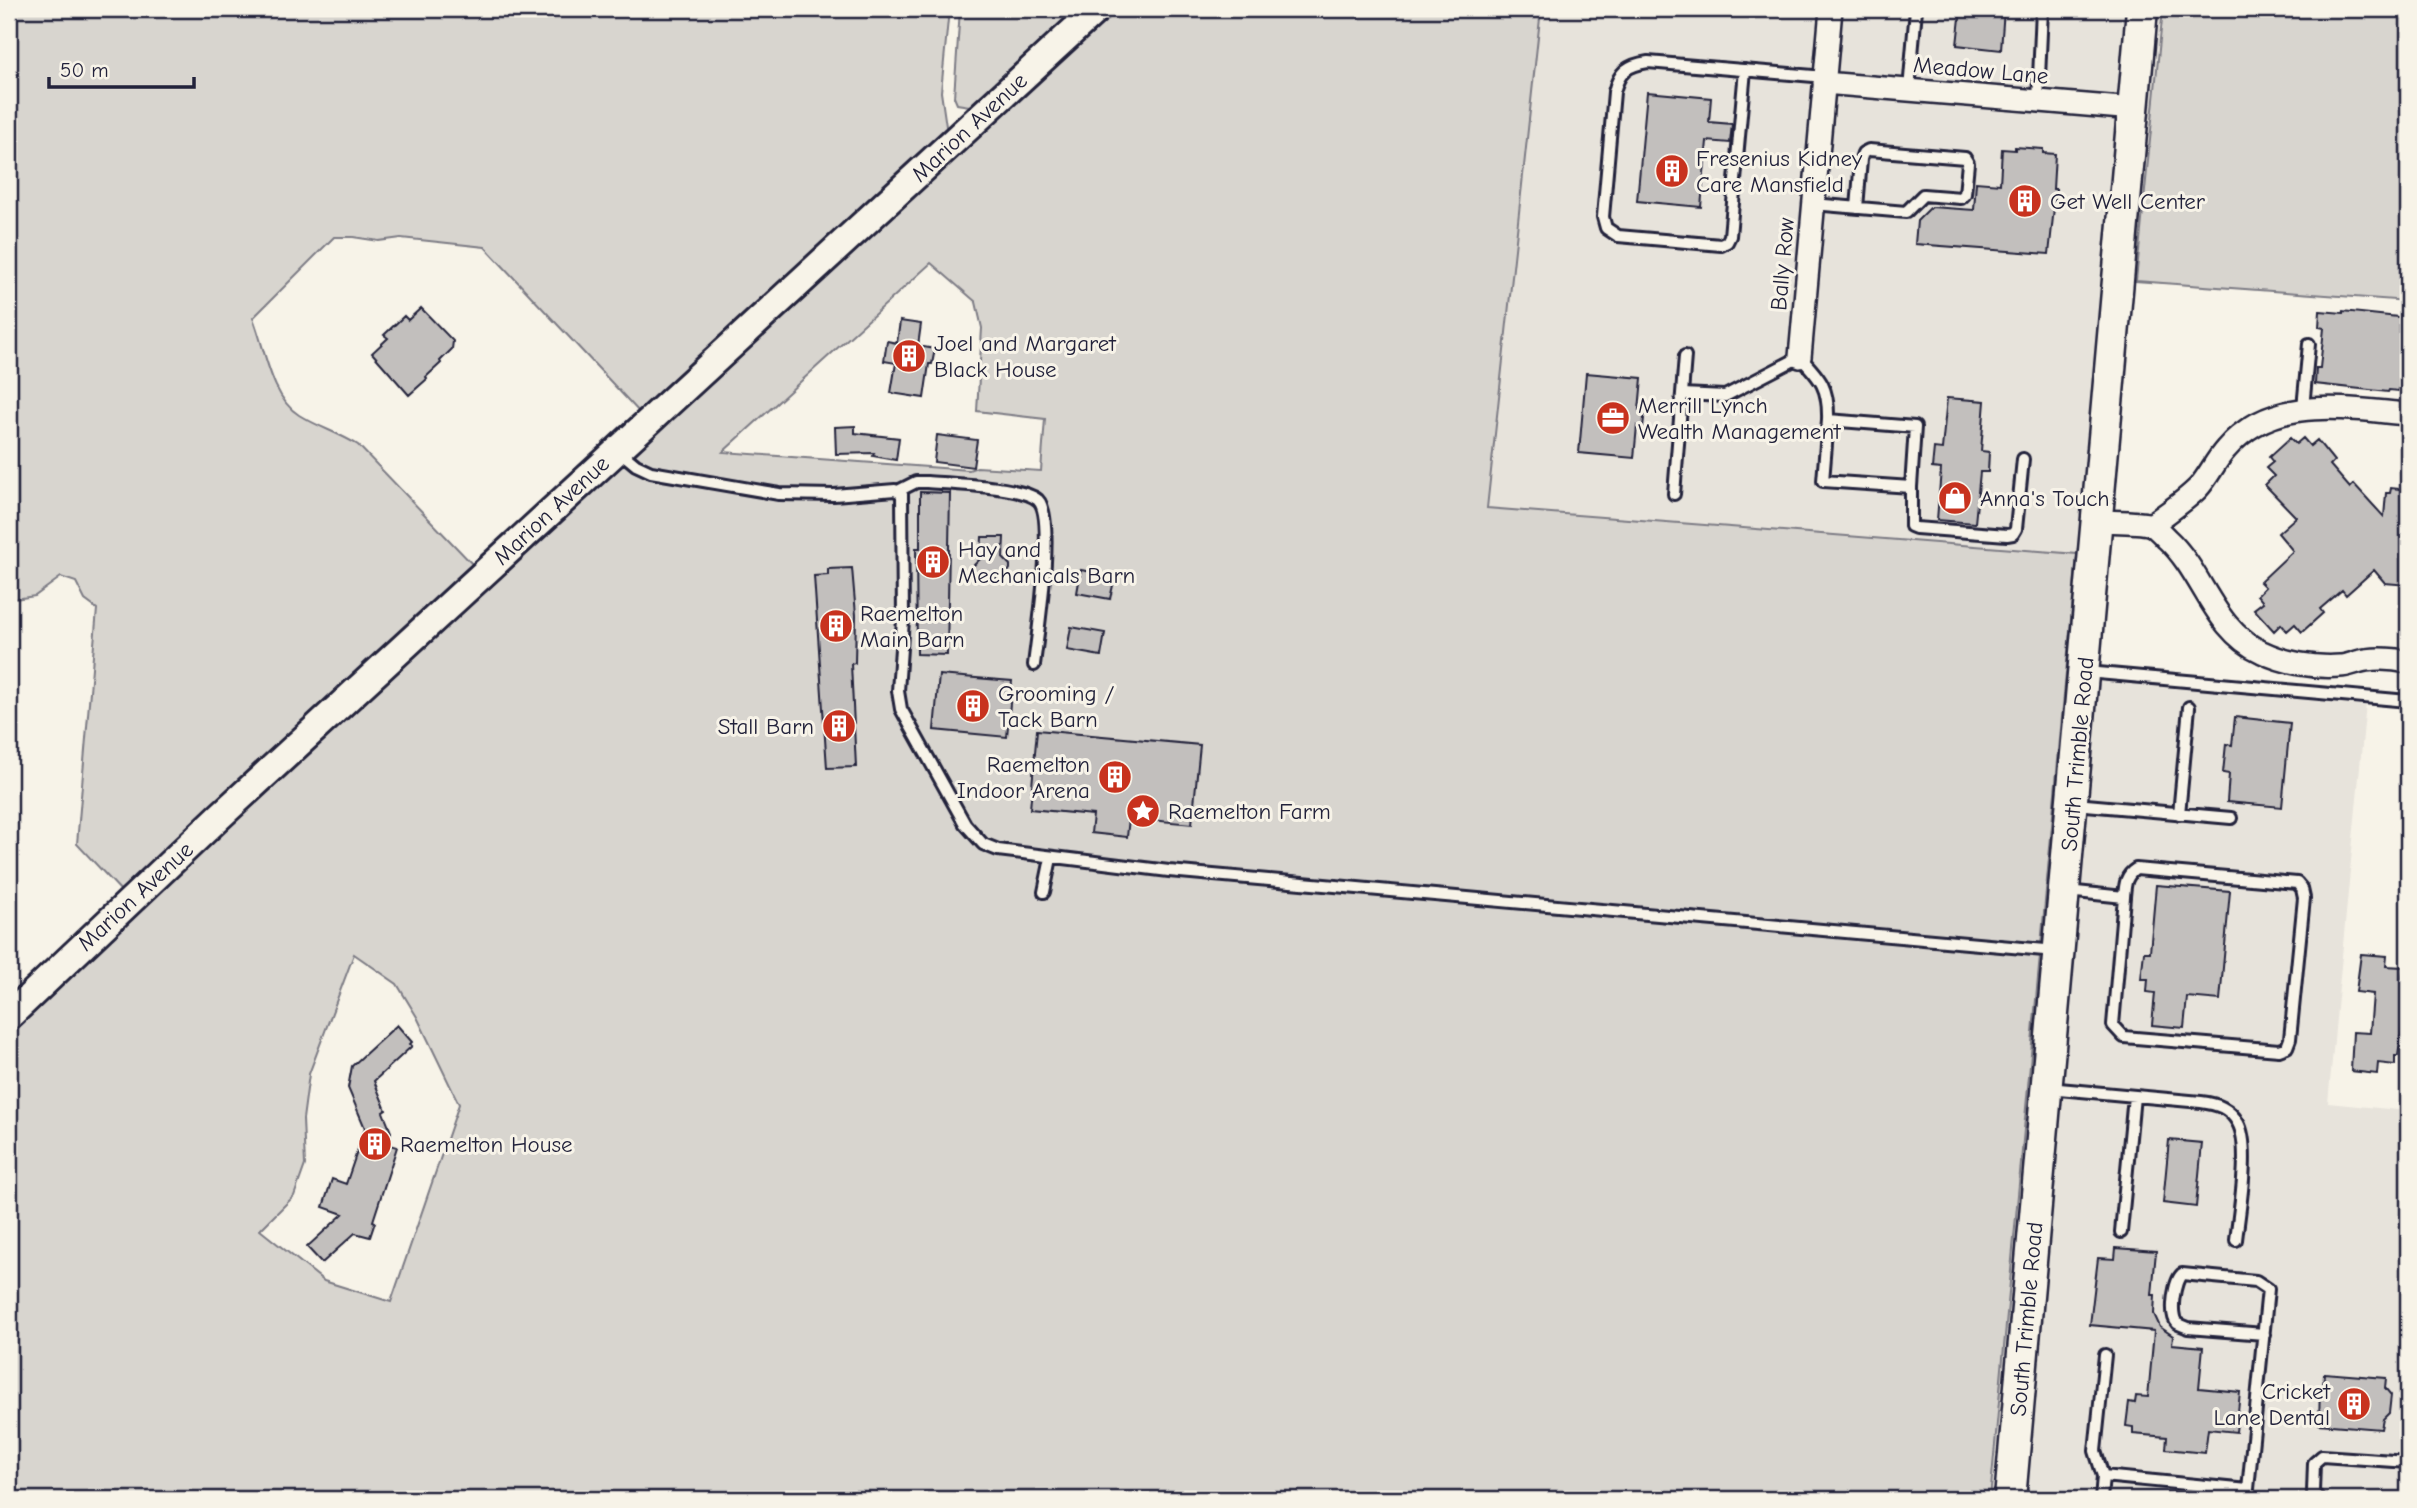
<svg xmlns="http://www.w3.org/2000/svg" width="2417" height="1508" font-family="'Comic Neue',sans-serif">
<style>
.built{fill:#e7e3db}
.green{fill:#d8d5cf;stroke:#7d7c85;stroke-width:2;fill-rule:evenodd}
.building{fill:#c2bfbd;stroke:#22223b;stroke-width:2}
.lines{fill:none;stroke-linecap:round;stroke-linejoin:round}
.service-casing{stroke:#22223b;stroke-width:16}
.minor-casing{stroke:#22223b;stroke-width:26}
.tertiary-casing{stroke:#22223b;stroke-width:32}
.secondary-casing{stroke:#22223b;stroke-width:35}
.service{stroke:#f7f3e8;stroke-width:10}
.minor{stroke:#f7f3e8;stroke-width:21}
.tertiary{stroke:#f7f3e8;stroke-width:26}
.secondary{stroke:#f7f3e8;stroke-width:30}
.labels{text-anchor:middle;stroke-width:6;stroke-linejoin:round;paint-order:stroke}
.street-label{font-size:23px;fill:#22223b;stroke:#f7f3e8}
.poi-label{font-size:23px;fill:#22223b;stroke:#f7f3e8;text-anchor:start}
</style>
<rect width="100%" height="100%" fill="#f7f3e8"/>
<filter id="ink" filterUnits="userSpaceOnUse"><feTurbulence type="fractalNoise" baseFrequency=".0143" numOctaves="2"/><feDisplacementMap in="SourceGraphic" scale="14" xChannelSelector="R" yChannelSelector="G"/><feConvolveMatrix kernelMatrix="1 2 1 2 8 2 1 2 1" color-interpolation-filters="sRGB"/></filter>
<g filter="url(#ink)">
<path class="built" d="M1541,9H2163L2136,281L2102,279L2077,554L1487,508Z
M2066,676L2366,703L2328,1103L2408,1111V1499H1990Z"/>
<path class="green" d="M9,9H949L941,92L947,133L641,414L485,247L401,238L379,241L353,237H334L253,318C265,348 271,398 299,415C318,427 339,433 358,445L476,568L123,893L77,844L97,609L85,600L76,582L61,577L35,596L15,599L9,593Z
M960,9H1083L976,107L957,104L954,97Z
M1111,9H1541L1487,508L2077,554L1990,1499H9V1029L135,908ZM931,263L976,302L982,328L977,411L1045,419L1041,471L977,467L969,470L723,452ZM354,954L397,984L417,1017L459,1104L391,1302L324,1281L260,1230L294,1196L305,1165L303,1119L309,1074Z
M2163,9H2408V301L2136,281Z"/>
<path class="building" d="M1961,9H2004L2001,50L1957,45Z
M1647,92L1711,98L1709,122L1732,124L1730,143L1707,141L1701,207L1637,201Z
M2015,147L2043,149V153L2055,154L2053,189H2056L2049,254L1915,244L1917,221L1931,207L1974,210L1976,182L2000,184L2002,149L2015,150Z
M421,308L453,341L452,349L440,361L441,363L426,377L427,379L409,395L372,353L388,338L384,335L404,316L408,320Z
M2320,311L2343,313V311L2407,318L2406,335H2403L2399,391L2389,390L2388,392L2315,384L2316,368H2320L2324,328L2319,327Z
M900,321L921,324L918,346L935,349L932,364H929L924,398L891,393L896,363L884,361L887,341L897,343Z
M1586,373L1642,378L1639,410H1645L1643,427L1637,426L1634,458L1579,453Z
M1947,398L1985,401L1981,451L1989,452L1988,472H1980L1975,523L1937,520L1941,469L1932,468L1934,448L1942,449Z
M855,426V433L899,438L896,460L873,456L874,453L836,454L835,427Z
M937,435L977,440L973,467L934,462Z
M2290,438L2296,444L2303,438L2310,446L2317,440L2334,461L2330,465L2350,488L2354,484L2384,517L2386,493H2390L2391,488L2408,490V585L2385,583L2374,570L2346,595L2342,590L2320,609L2323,613L2302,632L2295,624L2287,631L2281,624L2274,631L2254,609L2263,602L2257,595L2265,587L2260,582L2293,551L2278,533L2296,517L2265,485L2274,476L2266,468L2273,462L2269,457Z
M920,492L950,493L947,655L917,654L916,548H920Z
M982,537H1004L1003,558L1010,565V569L1004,578H981L971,568L981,558Z
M852,568L856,615L855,663L851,664L856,767L827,768L814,576L828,575V569Z
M1081,570L1115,576L1110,599L1077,593Z
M1071,627L1105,633L1101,656L1067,650Z
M939,675L1012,681L1007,737L934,730Z
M2235,717L2290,723L2282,807L2227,802L2229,774L2223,773L2226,744L2232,745Z
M1037,730L1200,745L1192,824L1129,818L1127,837L1091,833L1093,815L1030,809Z
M2156,885L2230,891L2220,1000L2187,997L2184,1028L2152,1025L2155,993L2147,992L2148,979H2141L2144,952H2150Z
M2361,954L2387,956L2386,966L2403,967L2402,978H2405L2404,995H2407L2398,1056H2395V1065L2378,1063L2377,1074L2351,1071L2353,1032L2370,1033L2373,994L2356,992Z
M397,1025L412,1042L410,1044L412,1046L374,1081L386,1110L383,1112L391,1132L387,1144L397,1147L373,1221L375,1222L370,1237L355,1233L322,1263L307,1247L343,1214L323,1207L332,1179L346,1184L365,1128L348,1088L352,1066Z
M2169,1140L2202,1143L2196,1207L2163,1203Z
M2116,1248L2156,1251L2152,1295H2155L2154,1314L2160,1327L2173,1336L2172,1344L2203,1347L2199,1388L2240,1392L2236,1432L2208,1429L2205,1453L2166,1449L2167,1437L2133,1434V1427L2126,1426L2129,1402L2135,1403L2136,1396L2148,1397L2154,1331L2090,1325L2098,1258L2115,1259Z
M2324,1373L2386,1378L2385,1388L2391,1395L2389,1413L2383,1419L2381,1429L2319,1424L2320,1387H2323Z"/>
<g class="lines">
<g class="service-casing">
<path id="service" d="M1745,70L1730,236L1727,242L1721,245L1618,236L1606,228L1603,217L1614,92C1619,72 1627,65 1648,62L1825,77
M1909,90L1916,9
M2038,101L2042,9
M1813,204L1906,212L1923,195L1961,198L1965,194L1968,163L1965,158L1869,150L1863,153L1861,159L1857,208
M1682,394L1725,396L1800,357C1821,379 1829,388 1828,420L1915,427L1911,487L1823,481L1828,420
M2303,408L2309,344
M618,450L636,465L651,472L779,494L834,495L895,490L902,494L903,620L898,691L901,709L965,824L983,844L998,850L1169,871L2056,951
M1911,487V526L1916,528L2007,535L2013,534L2016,529L2023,459
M898,491L916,482H927C951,484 1021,486 1038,500C1056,517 1037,638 1034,665
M1674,494L1685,356
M2087,672L2408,701
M2075,804L2231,818
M2179,814L2189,707
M2136,869L2297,883L2302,889L2304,898L2290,1039L2287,1047L2279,1050L2124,1037L2113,1025L2124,897C2125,885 2125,876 2136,869Z
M2067,891L2124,897
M1044,892L1051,858
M2048,1088L2201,1102C2217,1104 2230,1108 2238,1123C2251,1146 2239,1212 2236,1240
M2121,1232L2134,1096
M2103,1476L2248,1490
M2101,1499L2103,1476L2095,1451L2105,1355
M2247,1499L2268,1289L2256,1281L2182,1274C2174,1281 2169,1315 2177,1323C2180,1325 2184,1326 2188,1328L2264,1334
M2319,1499L2313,1492L2314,1463L2322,1456L2408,1462"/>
</g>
<g class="minor-casing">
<path id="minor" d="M1824,83L2134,109
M1800,357L1831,9
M2098,521C2110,522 2141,521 2151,525C2156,527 2163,535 2167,539C2204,573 2213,630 2262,652C2285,663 2314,668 2340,666C2349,666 2357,661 2366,660C2380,658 2394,659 2408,662
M2151,525C2167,513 2184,502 2198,488C2209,476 2215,461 2226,449C2272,394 2346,409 2408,414"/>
</g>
<g class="tertiary-casing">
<path id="tertiary" d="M9,1016L219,817L1097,9"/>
</g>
<g class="secondary-casing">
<path id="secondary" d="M2010,1499L2142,9"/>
</g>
<use href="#service" class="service"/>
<use href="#minor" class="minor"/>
<use href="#tertiary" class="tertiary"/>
<use href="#secondary" class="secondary"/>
</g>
</g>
<defs>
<g id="building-disc" transform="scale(1.75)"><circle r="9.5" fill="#c8321e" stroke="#f7f3e8"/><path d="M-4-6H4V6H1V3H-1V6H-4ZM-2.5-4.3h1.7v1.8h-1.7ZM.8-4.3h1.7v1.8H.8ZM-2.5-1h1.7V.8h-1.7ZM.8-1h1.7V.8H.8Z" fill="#fff"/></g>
<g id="office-disc" transform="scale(1.75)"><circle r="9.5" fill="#c8321e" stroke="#f7f3e8"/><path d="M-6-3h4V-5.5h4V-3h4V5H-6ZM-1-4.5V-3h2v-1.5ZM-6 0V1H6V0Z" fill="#fff"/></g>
<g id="shop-disc" transform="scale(1.75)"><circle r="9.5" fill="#c8321e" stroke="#f7f3e8"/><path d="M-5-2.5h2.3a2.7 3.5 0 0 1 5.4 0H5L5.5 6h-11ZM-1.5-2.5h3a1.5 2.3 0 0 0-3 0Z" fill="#fff"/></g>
<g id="sight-disc" transform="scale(1.75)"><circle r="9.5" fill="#c8321e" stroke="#f7f3e8"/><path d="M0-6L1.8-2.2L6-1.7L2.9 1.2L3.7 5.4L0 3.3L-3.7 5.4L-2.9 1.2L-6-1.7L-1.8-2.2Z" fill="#fff"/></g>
</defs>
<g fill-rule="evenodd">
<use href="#building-disc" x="1672" y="171"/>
<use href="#building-disc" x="2025" y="201"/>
<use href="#building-disc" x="909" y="356"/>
<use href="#office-disc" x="1613" y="418"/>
<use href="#shop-disc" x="1955" y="498"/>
<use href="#building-disc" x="933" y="562"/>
<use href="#building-disc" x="836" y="626"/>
<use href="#building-disc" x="973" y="706"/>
<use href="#building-disc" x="839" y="726"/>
<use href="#building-disc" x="1115" y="777"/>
<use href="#sight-disc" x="1143" y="811"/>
<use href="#building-disc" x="375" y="1144"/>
<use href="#building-disc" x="2354" y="1404"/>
</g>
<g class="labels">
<g class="street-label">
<text transform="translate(1981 70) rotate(5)" y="8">Meadow Lane</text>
<text transform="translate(969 127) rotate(-43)" y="8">Marion Avenue</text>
<text transform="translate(1782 264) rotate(-85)" y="8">Bally Row</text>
<text transform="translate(551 510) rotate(-43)" y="8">Marion Avenue</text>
<text transform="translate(2077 754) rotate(-85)" y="8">South Trimble Road</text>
<text transform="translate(135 896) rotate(-43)" y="8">Marion Avenue</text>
<text transform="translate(2026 1319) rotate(-85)" y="8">South Trimble Road</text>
</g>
<g class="poi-label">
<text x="1696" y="166">Fresenius Kidney<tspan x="1696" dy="26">Care Mansfield</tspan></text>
<text x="2050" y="209">Get Well Center</text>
<text x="934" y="351">Joel and Margaret<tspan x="934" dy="26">Black House</tspan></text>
<text x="1638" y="413">Merrill Lynch<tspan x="1638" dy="26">Wealth Management</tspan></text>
<text x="1980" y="506">Anna's Touch</text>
<text x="958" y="557">Hay and<tspan x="958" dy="26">Mechanicals Barn</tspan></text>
<text x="860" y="621">Raemelton<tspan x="860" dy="26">Main Barn</tspan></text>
<text x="998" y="701">Grooming /<tspan x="998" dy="26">Tack Barn</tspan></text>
<text x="814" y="734" text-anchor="end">Stall Barn</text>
<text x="1090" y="772" text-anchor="end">Raemelton<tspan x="1090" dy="26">Indoor Arena</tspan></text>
<text x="1168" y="819">Raemelton Farm</text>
<text x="400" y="1152">Raemelton House</text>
<text x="2330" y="1399" text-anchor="end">Cricket<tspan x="2330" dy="26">Lane Dental</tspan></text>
</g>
</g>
<rect width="2417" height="1508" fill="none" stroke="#f7f3e8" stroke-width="35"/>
<rect x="18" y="18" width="2382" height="1473" fill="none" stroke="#22223b" stroke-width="2.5" filter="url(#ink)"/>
<path d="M49 77v10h145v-10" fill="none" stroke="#22223b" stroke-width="3.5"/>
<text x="60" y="77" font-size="21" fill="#22223b" stroke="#f7f3e8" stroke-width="5" paint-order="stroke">50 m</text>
</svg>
